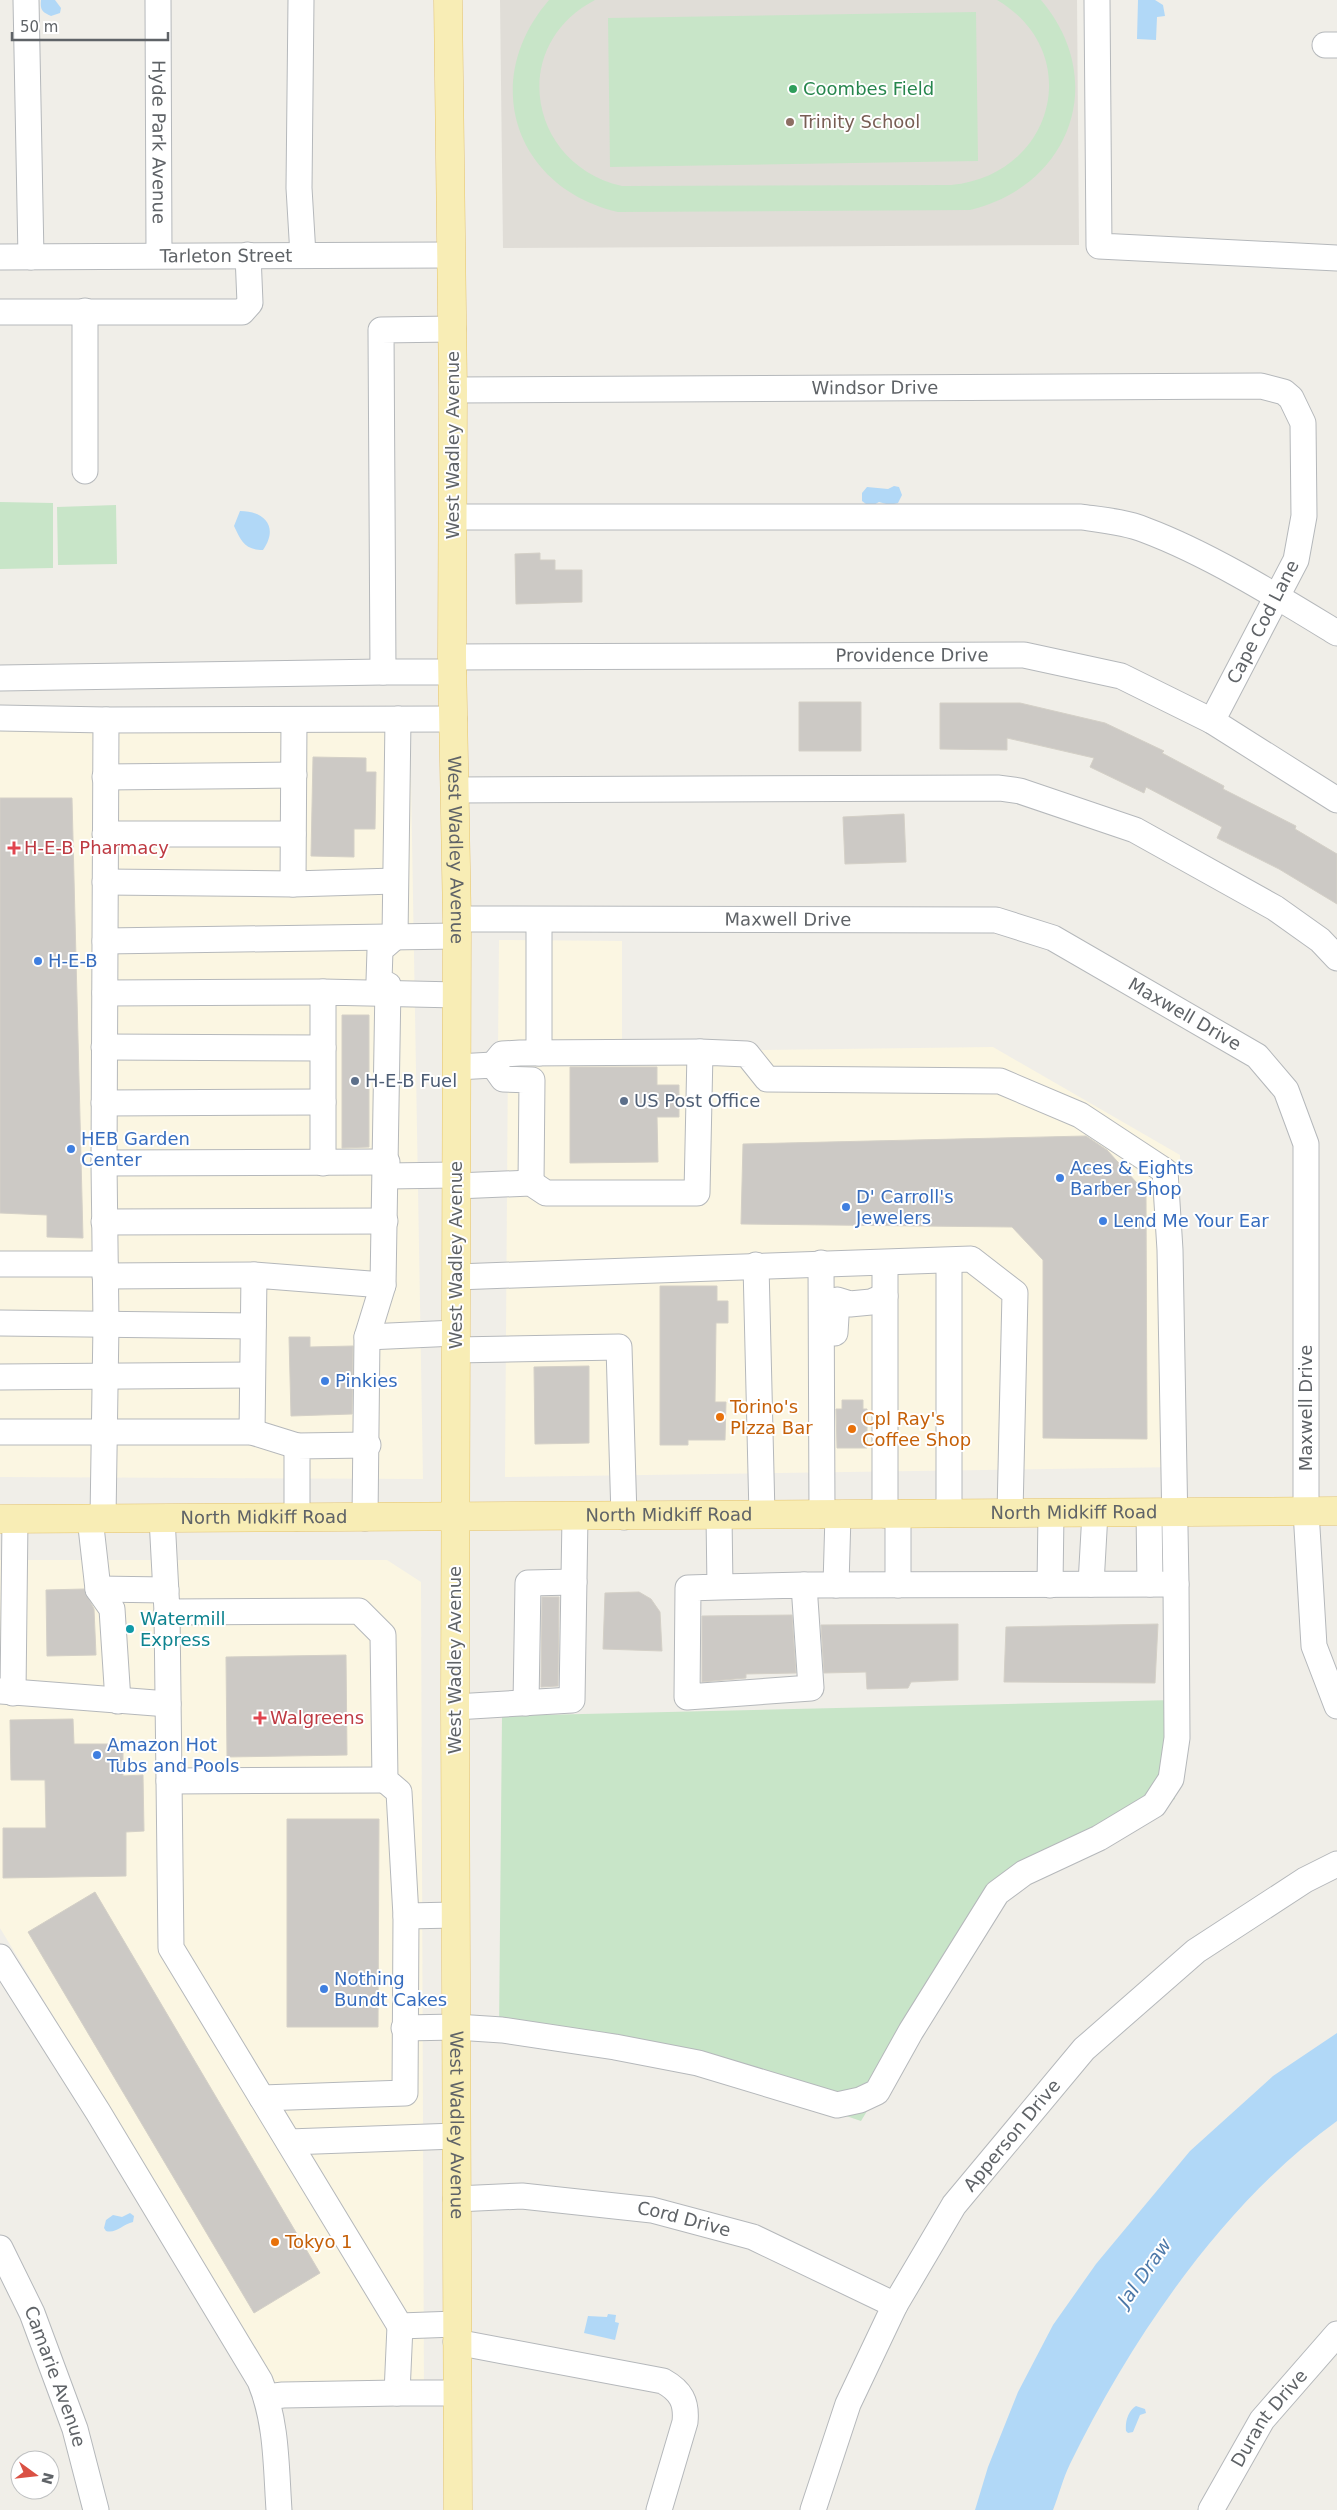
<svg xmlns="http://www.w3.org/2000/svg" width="1337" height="2510" font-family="'DejaVu Sans',sans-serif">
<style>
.commercial{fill:#fbf6e2}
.education{fill:#e0ddd7}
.green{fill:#c8e5c8}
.water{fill:#b1d8f7}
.building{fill:#ccc9c5;stroke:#d4d0c7}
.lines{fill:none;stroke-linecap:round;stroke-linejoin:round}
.minor-casing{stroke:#b5b8bb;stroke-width:27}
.major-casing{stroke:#e5c46c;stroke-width:29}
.minor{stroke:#fff;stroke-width:25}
.major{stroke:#f8edb5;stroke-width:28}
.leisure-dot{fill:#2e9e5b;stroke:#fff;stroke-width:2}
.education-dot{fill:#8d6e63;stroke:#fff;stroke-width:2}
.health-dot{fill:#e0444e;stroke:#fff;stroke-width:2}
.shop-dot{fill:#3f7fe0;stroke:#fff;stroke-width:2}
.service-dot{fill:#5c6f8a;stroke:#fff;stroke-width:2}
.food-dot{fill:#e8710a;stroke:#fff;stroke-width:2}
.culture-dot{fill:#0f9aa8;stroke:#fff;stroke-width:2}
.labels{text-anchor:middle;stroke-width:4;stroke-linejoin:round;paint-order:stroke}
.leisure-label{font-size:18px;fill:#27864d;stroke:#fff;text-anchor:start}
.education-label{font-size:18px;fill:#785e54;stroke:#fff;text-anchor:start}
.street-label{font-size:18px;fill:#5f6367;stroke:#fff}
.health-label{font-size:18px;fill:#be3a42;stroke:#fff;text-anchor:start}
.shop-label{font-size:18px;fill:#366cbe;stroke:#fff;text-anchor:start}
.service-label{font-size:18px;fill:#4e5e75;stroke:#fff;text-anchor:start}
.food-label{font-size:18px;fill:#c56008;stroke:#fff;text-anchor:start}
.culture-label{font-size:18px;fill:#0d838f;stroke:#fff;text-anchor:start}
.water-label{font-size:19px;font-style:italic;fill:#4d79a9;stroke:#fff}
</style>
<rect width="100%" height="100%" fill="#f0eee8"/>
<path class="commercial" d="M410,722L423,1479L0,1477V723Z
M499,940L622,941V1052L993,1047L1180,1155L1181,1467L505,1477L508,1053L498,1051Z
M0,1560H387L421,1582L424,2398H284L0,1928Z"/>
<path class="education" d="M500,0H1077L1079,245L503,248Z"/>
<path class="green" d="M549,0H595C507,46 529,165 622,186L951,185C1053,176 1087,53 997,0H1041C1109,80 1071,186 970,210L618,212C515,188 479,81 549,0Z
M976,12L978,161L610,167L608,18Z
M0,502L53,503V568L0,569Z
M116,505L117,564L58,565L57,507Z
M1174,1700L1175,1799L998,1895L861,2121L691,2064L499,2031L502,1716Z"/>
<path class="water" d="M41,0H55L61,8L60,13L51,16C42,12 40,10 41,0Z
M1138,0H1155L1163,5L1165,16L1157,17L1156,40L1137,39Z
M894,486L899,487L902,495L898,503L890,505L879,502L870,507L862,501V493L867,487L888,489Z
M240,511C265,511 279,527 263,550C245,550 241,541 234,526Z
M1337,2033V2121C1223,2203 1131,2339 1070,2464C1063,2478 1059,2495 1053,2510H975L988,2467L1018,2392L1053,2325L1096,2264L1190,2151L1273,2076Z
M130,2213L134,2216L133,2222C123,2224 116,2234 106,2231L104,2228L106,2220L113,2215L122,2217Z
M608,2314L616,2315L615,2322L619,2323L615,2340L584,2333L588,2316L607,2317Z
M1136,2406L1145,2409L1146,2413L1140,2415L1133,2432L1128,2433L1126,2431C1125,2422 1128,2411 1136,2406Z"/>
<path class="building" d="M540,553V560H555V570H582V602L516,604L515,554Z
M799,702H861V751H799Z
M940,703H1020L1105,723L1164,751L1162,753L1224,786L1223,789L1296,826L1295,829L1337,854V904L1279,869L1217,838L1222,827L1146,787L1144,793L1090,767L1094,758L1007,738V750L940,749Z
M313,757L366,758V772H376L375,829H354V857L311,856Z
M0,798H72L83,1238L47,1237V1215L0,1213Z
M904,814L906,862L845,864L843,817Z
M342,1015H369V1147L342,1148Z
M570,1067H657V1085H679V1117H657L658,1162L570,1163Z
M1086,1136L1107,1150L1146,1193L1147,1439L1043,1438V1260L1012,1227L741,1224L743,1144Z
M660,1286H717V1301H728V1323H716L715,1402H726L725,1440H688V1445H660Z
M289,1337H310V1347L353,1346L352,1414L291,1416Z
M589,1366V1443L535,1444L534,1367Z
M842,1400H863V1409H867V1448H837L836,1409H842Z
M84,1589L94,1609L96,1655L47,1656L46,1590Z
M639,1592L651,1599L660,1612L662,1651L603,1649L605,1593Z
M542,1597H559L558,1686L541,1687Z
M792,1615L796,1673L746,1674V1678L702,1682V1616Z
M958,1624V1680L911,1682L908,1688L867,1689L866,1672L824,1673L821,1625Z
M1158,1624L1155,1683L1004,1682L1006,1627Z
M346,1655L347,1755L227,1757L226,1657Z
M73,1719L74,1744H123V1776L143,1775L144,1831L126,1832V1876L3,1878V1828H46L45,1780H11L10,1720Z
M287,1819H379L378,2027H287Z
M95,1892L320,2273L254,2313L28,1932Z"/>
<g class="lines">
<g class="minor-casing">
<g id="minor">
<path d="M26,0L31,257"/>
<path id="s1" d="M158,0L159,255"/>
<path d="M301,0L299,188L303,255"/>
<path d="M1097,0L1099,246L1337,258"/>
<path d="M1325,45H1337"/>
<path id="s2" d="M0,257L451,255"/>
<path d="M85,311V471"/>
<path d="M0,312H242L250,303L248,255"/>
<path id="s3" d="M453,390L1261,386L1284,392L1291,398L1303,423L1304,516L1296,560L1212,721"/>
<path d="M453,517H1081C1102,520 1125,522 1145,530C1209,554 1278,597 1337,633"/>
<path id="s4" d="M452,657L1024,655L1121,676L1212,721L1337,800"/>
<path d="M453,672H383L381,330L453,329"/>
<path d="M0,678L383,672"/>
<path d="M0,718L106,720"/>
<path d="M294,720L293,884L395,881"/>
<path d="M105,777L294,775"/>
<path d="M455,790L999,788L1020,791L1135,830L1275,908L1320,940L1337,958"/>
<path d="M105,834H293"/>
<path d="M105,882L293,884"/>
<path id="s5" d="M457,919L996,920L1053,938L1257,1056L1286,1090L1306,1144V1511L1314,1646L1337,1706"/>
<path d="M105,941L457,936"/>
<path d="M105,993L323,992"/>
<path d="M104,1047L323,1048"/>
<path d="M539,1053V920"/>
<path d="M493,1065L502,1054L520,1053L700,1052"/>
<path d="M457,1067L493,1065L503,1079L532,1080L531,1183"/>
<path d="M104,1103L323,1102"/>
<path d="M104,1163L387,1162"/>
<path d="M323,1163V992L457,995"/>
<path d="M387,1176L456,1175"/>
<path d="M456,1186L531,1183L546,1193H697L700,1052L747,1054L767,1079L1000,1081L1080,1115L1165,1171L1170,1250L1176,1584L804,1585"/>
<path d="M104,1222L385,1221"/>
<path d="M821,1263L822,1515"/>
<path d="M0,1264H105"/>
<path d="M756,1265L762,1515"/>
<path d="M105,1276L254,1275"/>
<path d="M456,1277L971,1259L1015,1293L1010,1513"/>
<path d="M0,1323L253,1326"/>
<path d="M835,1333L837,1300L850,1304L871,1302L885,1296"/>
<path d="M367,1337L456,1333"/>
<path d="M456,1350L619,1347L624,1517"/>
<path d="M0,1377L252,1375"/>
<path d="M0,1432H252L297,1446"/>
<path d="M252,1432L254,1275L383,1285L388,985L379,981L380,950L395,937L398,719"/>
<path d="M1149,1512L1150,1584"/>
<path d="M949,1514V1261"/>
<path d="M885,1515V1263"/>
<path d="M719,1516L720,1587L688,1588L687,1697L811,1688L804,1585L720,1587"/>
<path d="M90,1518L98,1589L112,1609L118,1701"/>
<path d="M103,1518L106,1324L104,1163L106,720L454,719"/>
<path d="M162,1518L167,1612L359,1611L383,1635L385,1780L399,1792L406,1916L455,1915"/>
<path d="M297,1518V1446L368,1445"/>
<path d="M365,1518L367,1337L383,1285"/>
<path d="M1091,1584L1095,1513"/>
<path d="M836,1585L838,1515"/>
<path d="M898,1585V1514"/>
<path d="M1050,1585L1051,1513"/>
<path d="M98,1589L166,1590"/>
<path d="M167,1612L171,1948L400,2326L456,2324"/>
<path d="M0,1691L168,1704"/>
<path d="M13,1693L15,1519"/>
<path d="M526,1703L528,1583L574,1582"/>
<path d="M455,1707L572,1700L575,1517"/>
<path d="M169,1781L385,1780"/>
<path d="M0,1957L98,2112L260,2381C277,2422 276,2467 279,2510"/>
<path d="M404,2028L456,2027L502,2030L615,2047L698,2063L837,2105L860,2100L877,2092L911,2031L997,1893L1024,1873L1099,1838L1154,1805L1171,1779L1177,1738L1176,1584"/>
<path d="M262,2098L405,2093L406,1916"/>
<path d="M289,2142L456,2136"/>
<path id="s6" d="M456,2199L522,2196L652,2210L753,2237L895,2305"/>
<path id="s7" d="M0,2248L32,2313L75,2429L96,2510"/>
<path d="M400,2326L397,2393H457"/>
<path d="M456,2342L663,2381C681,2391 687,2402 685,2422L659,2510"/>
<path d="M266,2397L283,2395L397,2393"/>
<path id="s8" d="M813,2510L848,2404L895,2305L954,2205L1084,2049L1196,1951L1305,1880L1337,1864"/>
<path id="s9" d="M1211,2510L1262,2420L1337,2334"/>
</g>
</g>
<g class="major-casing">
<g id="major">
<path id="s10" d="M448,0L453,390L452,657L457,919L455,1707L458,2510"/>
<path id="s11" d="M0,1519L1337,1511"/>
</g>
</g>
<use href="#minor" class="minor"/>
<use href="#major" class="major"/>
</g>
<circle class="leisure-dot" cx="793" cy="89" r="5"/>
<circle class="education-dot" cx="790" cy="122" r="5"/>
<g class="health-dot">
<path d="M11.5 840.5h5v5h5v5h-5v5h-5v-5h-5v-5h5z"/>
<path d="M257.5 1710.5h5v5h5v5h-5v5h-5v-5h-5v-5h5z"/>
</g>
<g class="shop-dot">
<circle cx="38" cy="961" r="5"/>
<circle cx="71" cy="1149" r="5"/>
<circle cx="1060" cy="1178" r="5"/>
<circle cx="846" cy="1207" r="5"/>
<circle cx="1103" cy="1221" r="5"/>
<circle cx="325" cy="1381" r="5"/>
<circle cx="97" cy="1755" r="5"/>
<circle cx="324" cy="1989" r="5"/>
</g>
<g class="service-dot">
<circle cx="355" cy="1081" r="5"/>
<circle cx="624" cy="1101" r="5"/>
</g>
<g class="food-dot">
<circle cx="720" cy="1417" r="5"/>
<circle cx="852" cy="1429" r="5"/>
<circle cx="275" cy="2242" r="5"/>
</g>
<circle class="culture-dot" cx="130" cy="1629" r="5"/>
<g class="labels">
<g class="leisure-label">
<text x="803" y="95">Coombes Field</text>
</g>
<g class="education-label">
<text x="800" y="128">Trinity School</text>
</g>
<g class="street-label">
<text dy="6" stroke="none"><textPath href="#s1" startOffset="142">Hyde Park Avenue</textPath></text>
<text dy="6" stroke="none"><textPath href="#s2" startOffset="226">Tarleton Street</textPath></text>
<text dy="6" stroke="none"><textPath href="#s3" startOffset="422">Windsor Drive</textPath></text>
<text transform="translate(453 445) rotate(-90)" y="6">West Wadley Avenue</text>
<text transform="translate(1263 622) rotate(-63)" y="6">Cape Cod Lane</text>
<text dy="6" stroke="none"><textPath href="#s4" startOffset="460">Providence Drive</textPath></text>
<text dy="6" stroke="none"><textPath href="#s10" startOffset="850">West Wadley Avenue</textPath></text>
<text dy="6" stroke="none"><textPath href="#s5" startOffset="331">Maxwell Drive</textPath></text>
<text dy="6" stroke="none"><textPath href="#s5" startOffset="751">Maxwell Drive</textPath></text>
<text transform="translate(456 1255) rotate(-90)" y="6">West Wadley Avenue</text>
<text transform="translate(1306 1408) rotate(-90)" y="6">Maxwell Drive</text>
<text dy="6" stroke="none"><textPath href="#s11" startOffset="1074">North Midkiff Road</textPath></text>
<text dy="6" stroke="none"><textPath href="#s11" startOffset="669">North Midkiff Road</textPath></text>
<text dy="6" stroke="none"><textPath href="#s11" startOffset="264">North Midkiff Road</textPath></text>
<text transform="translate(455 1660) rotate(-90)" y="6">West Wadley Avenue</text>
<text dy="6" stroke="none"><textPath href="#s10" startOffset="2125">West Wadley Avenue</textPath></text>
<text dy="6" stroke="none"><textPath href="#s8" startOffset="428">Apperson Drive</textPath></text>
<text dy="6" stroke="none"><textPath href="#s6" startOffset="230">Cord Drive</textPath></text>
<text dy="6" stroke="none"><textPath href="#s7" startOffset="140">Camarie Avenue</textPath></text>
<text dy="6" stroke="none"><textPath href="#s9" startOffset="109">Durant Drive</textPath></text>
</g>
<g class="health-label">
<text x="24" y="854">H-E-B Pharmacy</text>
<text x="270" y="1724">Walgreens</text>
</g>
<g class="shop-label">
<text x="48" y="967">H-E-B</text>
<text x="81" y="1145">HEB Garden<tspan x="81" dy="21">Center</tspan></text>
<text x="1070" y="1174">Aces &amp; Eights<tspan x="1070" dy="21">Barber Shop</tspan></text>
<text x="856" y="1203">D' Carroll's<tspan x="856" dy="21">Jewelers</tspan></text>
<text x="1113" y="1227">Lend Me Your Ear</text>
<text x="335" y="1387">Pinkies</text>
<text x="107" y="1751">Amazon Hot<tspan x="107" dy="21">Tubs and Pools</tspan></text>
<text x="334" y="1985">Nothing<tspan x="334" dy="21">Bundt Cakes</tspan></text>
</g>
<g class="service-label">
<text x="365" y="1087">H-E-B Fuel</text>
<text x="634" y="1107">US Post Office</text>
</g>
<g class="food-label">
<text x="730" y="1413">Torino's<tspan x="730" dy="21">PIzza Bar</tspan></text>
<text x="862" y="1425">Cpl Ray's<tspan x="862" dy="21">Coffee Shop</tspan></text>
<text x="285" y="2248">Tokyo 1</text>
</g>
<g class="culture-label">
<text x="140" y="1625">Watermill<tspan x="140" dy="21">Express</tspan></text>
</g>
<g class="water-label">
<text transform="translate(1144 2272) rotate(-55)" y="7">Jal Draw</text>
</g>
</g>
<g transform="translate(35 2475) rotate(105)"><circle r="24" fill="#ffffff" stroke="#bfc1c2"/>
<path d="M0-4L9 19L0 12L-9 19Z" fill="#da5144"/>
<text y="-8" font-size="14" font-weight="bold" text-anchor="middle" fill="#5f6367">N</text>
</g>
<path d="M12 32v8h156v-8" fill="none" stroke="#5f6367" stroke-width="2.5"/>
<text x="20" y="32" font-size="15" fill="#5f6367" stroke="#ffffff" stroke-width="4" paint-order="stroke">50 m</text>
</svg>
